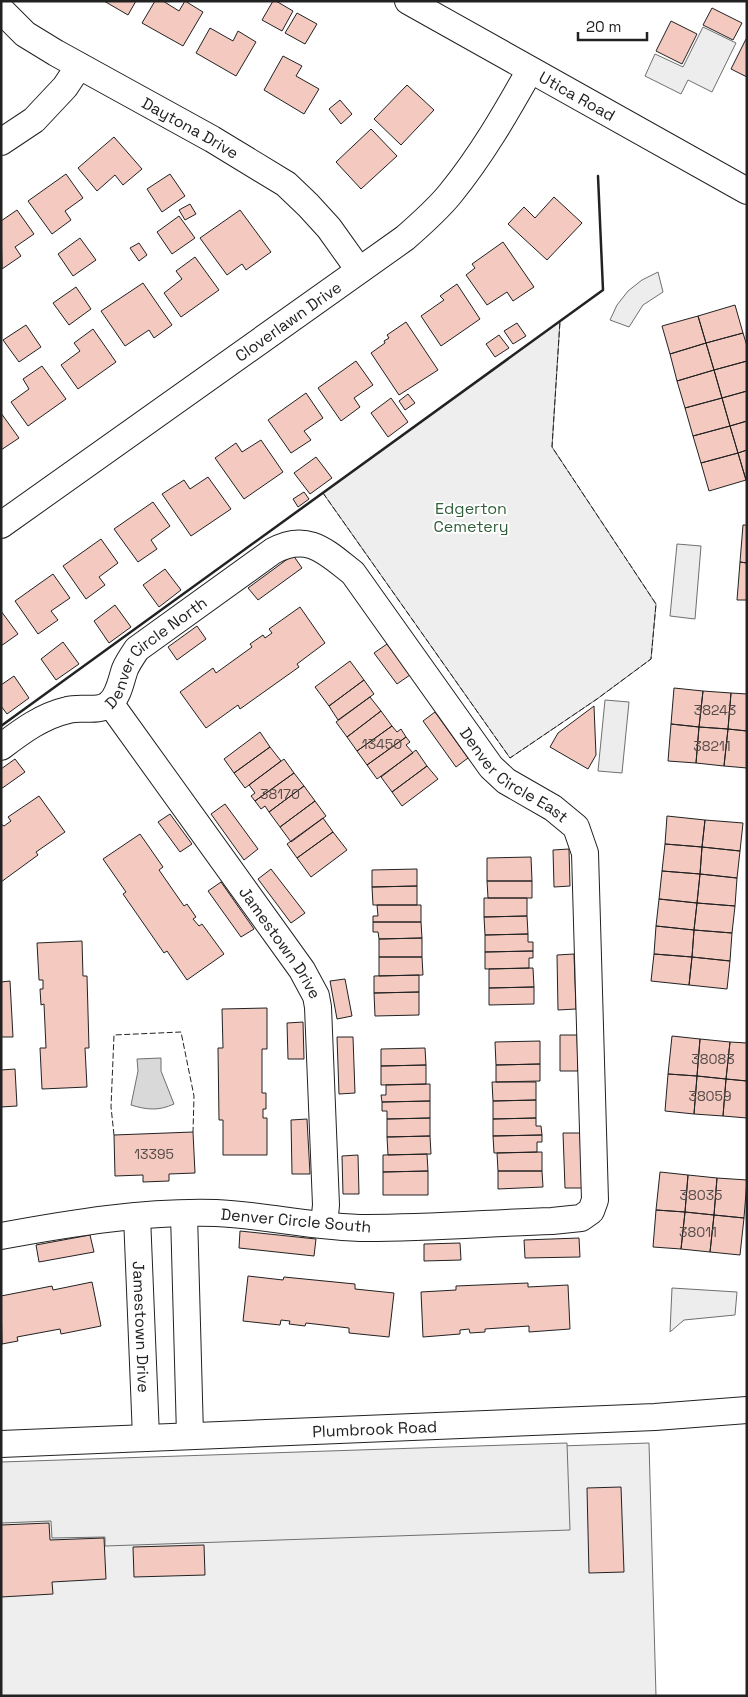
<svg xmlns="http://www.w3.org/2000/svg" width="748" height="1697" font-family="'Space Grotesk',sans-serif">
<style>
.green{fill:#eee;stroke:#6f6f6f}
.parking{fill:#ededed;stroke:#6f6f6f}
.water{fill:#d9d9d9;stroke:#6f6f6f}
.building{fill:#f3c9c0;stroke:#222}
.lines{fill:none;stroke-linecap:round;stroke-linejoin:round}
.minor-casing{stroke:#222;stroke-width:28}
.minor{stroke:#fff;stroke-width:26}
.fence{stroke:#222;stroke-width:1;stroke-dasharray:6 2.5;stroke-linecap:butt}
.wall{stroke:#222;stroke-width:2.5}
.labels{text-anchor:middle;stroke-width:4;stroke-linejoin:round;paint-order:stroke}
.number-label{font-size:14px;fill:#564c4a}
.street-label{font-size:16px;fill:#222;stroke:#fff}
.park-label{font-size:16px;fill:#2f5e38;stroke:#fff}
</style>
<rect width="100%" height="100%" fill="#fff"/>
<path class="green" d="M560,321L552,447L656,604L651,659L597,699L510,758L323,493Z
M649,1443L656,1696H1V1465Z"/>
<path class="parking" d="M703,27L736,43L712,92L688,80L681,94L645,76L655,54L683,67Z
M658,272L663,292L643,305L629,327L610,320L617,305L628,291L642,280Z
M677,544L701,546L695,619L670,616Z
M605,700L629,702L622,773L598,771Z
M672,1288L737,1292L735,1315L684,1320L670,1332Z
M567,1443L570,1530L105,1546V1537L52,1538L51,1521L1,1523V1462Z"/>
<path class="water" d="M161,1058V1071L174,1104C159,1111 147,1110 131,1105L138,1071L137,1059Z"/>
<path class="building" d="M104,1H136L128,15Z
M155,1H163L179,11L185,1L203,12L183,46L142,23Z
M273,1H276L293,11L282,31L262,20Z
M712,8L742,23L733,40L703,25Z
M297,13L317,24L305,44L285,33Z
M671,21L697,34L682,64L656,51Z
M210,28L233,41L238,31L256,42L236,76L196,53Z
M746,39L747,40V77L731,69Z
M283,56L302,66L296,76L319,89L304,114L264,90Z
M407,85L434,110L401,145L374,119Z
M340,100L352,114L341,124L329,109Z
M371,129L397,156L361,189L336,162Z
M114,137L142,169L123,185L115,175L97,191L78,168Z
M66,174L83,198L65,211L71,220L52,234L28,201Z
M170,174L185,196L162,212L147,189Z
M554,197L582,223L547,260L508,224L524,207L535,218Z
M190,204L196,214L185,220L179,210Z
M17,210L34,234L15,247L21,256L2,269L1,221Z
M240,210L271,252L246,270L242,264L227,275L200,238Z
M179,216L195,238L172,254L157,232Z
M80,238L96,260L73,276L58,254Z
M503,242L534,287L513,301L507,292L487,305L466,275L475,268L472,264Z
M139,243L147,255L139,261L130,248Z
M195,257L219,290L181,317L164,293L182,279L176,271Z
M143,283L172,325L154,338L149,330L125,346L101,311Z
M457,284L480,319L441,346L421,316L444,300L440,296Z
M76,287L91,309L69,325L53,303Z
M735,305L743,333L706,343L698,316Z
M698,316L706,343L670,354L662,326Z
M406,322L438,370L399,395L371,353L385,343L384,341L389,338L387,335Z
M517,323L526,336L513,344L504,331Z
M26,325L41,347L19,362L3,340Z
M93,329L116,362L78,389L61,365L80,351L74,343Z
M743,333L747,346V361L714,370L706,343Z
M499,335L509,348L495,357L486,344Z
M706,343L714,370L677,381L670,354Z
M356,361L373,385L354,398L360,407L341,421L318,388Z
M747,361V391L722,398L714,370Z
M42,366L66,399L28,426L11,402L29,389L23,379Z
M714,370L722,398L685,408L677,381Z
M747,391V421L730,426L722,398Z
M306,393L323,418L304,431L311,440L291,453L268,420Z
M408,394L415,403L405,410L399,401Z
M391,398L408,422L388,437L371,413Z
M722,398L730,426L693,436L685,408Z
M1,413L19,438L1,450Z
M747,421V450L738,453L730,426Z
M730,426L738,453L701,463L693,436Z
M261,440L283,472L244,499L215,458L236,443L242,452Z
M747,450V480H746L738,453Z
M738,453L746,480L709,491L701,463Z
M316,457L332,478L310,494L294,473Z
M208,477L231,509L191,536L162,494L184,480L190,489Z
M304,492L309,499L298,507L293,499Z
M153,502L170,526L151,540L157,549L138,562L114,529Z
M743,525H747V563L740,562Z
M101,539L118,563L99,577L105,585L86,599L63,566Z
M293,555L302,568L258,600L248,588Z
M740,562L747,563V600H737Z
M165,569L181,590L159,607L143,585Z
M53,574L70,598L51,611L58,620L38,634L15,601Z
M115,605L131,627L109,643L94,621Z
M300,607L325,643L297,664L299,667L240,709L238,705L206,728L180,692L213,668L216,673L252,647L250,644L263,635L265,638L272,633L269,629Z
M1,611L18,634L1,646Z
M197,626L206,639L177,660L168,647Z
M63,642L79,664L56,680L41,659Z
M387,644L410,675L397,684L374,653Z
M350,661L364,680L329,706L315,687Z
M14,676L29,698L7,714L1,706V685Z
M364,680L374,694L338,720L329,706Z
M674,688L703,691L699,727L671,724Z
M703,691L731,693L728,729L699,727Z
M731,693L747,694V731L728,729Z
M370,697L381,711L347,737L336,722Z
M594,706L596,755L588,769L550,747L558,733Z
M381,711L392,726L357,751L347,737Z
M435,712L468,758L456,767L423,721Z
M671,724L699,727L696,763L668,761Z
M392,726L397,732L401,729L406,737L367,765L357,751Z
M699,727L728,729L724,766L696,763Z
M728,729L747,731V768L724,766Z
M260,732L270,747L234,773L224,759Z
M406,737L410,742L406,745L413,753L377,779L367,765Z
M270,747L281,761L245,788L234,773Z
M416,750L427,766L392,792L381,777Z
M15,759L25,772L1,789V769Z
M284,759L294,773L255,801L251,796L255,793L249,785Z
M427,766L438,779L402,806L392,792Z
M294,773L304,786L269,812L265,806L261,809L255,801Z
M304,786L315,801L280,827L269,812Z
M39,796L65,832L36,852L38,855L1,882V824L4,826L11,821L8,817Z
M315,801L326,816L291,842L280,827Z
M225,804L258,849L244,860L211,814Z
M170,814L192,844L180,852L158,822Z
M667,816L705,820L702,847L665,844Z
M323,818L333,832L297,858L287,844Z
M705,820L743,823L740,851L702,847Z
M333,832L347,850L311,877L297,858Z
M140,834L163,867L159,870L184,906L187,904L196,917L193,919L199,926L202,924L224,954L187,980L167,951L164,953L123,894L126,892L103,859Z
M665,844L702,847L700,874L662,871Z
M702,847L740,851L737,878L700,874Z
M569,849L570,886L554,887L553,850Z
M531,857L532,881H487V858Z
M271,869L305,913L291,923L258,879Z
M417,869V886L372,887V870Z
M662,871L700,874L697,903L659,899Z
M700,874L737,878L735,906L697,903Z
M487,881H532V898H488Z
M221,882L254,929L241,937L208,891Z
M417,886V905H373L372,887Z
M484,898H527V916L484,917Z
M659,899L697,903L694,930L656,926Z
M697,903L735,906L732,933L694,930Z
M377,905H421V922H373V916H378Z
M527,916L528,934L485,935L484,917Z
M373,922H421L422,938L379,939L378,932H373Z
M656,926L694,930L692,957L654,954Z
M694,930L732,933L730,961L692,957Z
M528,934V942H533V951L485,952V935Z
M422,938V957H379V939Z
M82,941L83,976H87L89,1048H85L87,1087L42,1089L40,1048H46L44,1004L41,1005L40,989H43V980H39L37,943Z
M533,951V958H529V968L485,969V952Z
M574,954L576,1009L558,1010L557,955Z
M654,954L692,957L689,985L651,981Z
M379,957H422L423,975L379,976Z
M692,957L730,961L727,989L689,985Z
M533,968L534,987L489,988V969Z
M419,975V992L374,993V976Z
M345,979L352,1016L337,1019L330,981Z
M10,981L13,1037H1V982Z
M534,987V1004L489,1005V988Z
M419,992V1015L375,1016L374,993Z
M267,1008V1049H262V1093H266V1109H263V1118H267V1155H223V1120H219L218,1048H223L222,1009Z
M303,1022L304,1059H288L287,1023Z
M560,1035H577L578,1071H560Z
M672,1036L700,1039L697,1076L668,1074Z
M337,1037H353L355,1093L339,1094Z
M700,1039L730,1042L726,1079L697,1076Z
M540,1041V1064L496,1065L495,1042Z
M730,1042L747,1043V1081L726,1079Z
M425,1048L426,1065L381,1066V1049Z
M540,1064V1081L496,1082V1065Z
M426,1065V1084L381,1085V1066Z
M15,1069L17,1106L1,1107V1070Z
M668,1074L697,1076L694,1114L665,1111Z
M697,1076L726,1079L723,1116L694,1114Z
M726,1079L747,1081V1118L723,1116Z
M492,1082H536V1100L493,1101Z
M430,1084V1101L382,1102L381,1095H386V1085Z
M536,1100V1118L493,1119V1101Z
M430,1101V1118L387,1119V1111H382V1102Z
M430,1118V1136L387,1137V1119Z
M536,1118V1126H541L542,1135L493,1136V1119Z
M307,1119L310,1174H292L291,1120Z
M193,1132L195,1173L169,1174V1181L143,1182V1175L115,1176L114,1135Z
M563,1133H580L582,1188H565Z
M542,1135V1142H537V1152L494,1153L493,1136Z
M430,1136L431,1154L388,1155L387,1137Z
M542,1152V1171H498L497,1153Z
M427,1154L428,1171L383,1172V1155Z
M358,1155L359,1194H343L342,1156Z
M428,1171V1195H383V1172Z
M498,1171H542L543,1187L498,1189Z
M660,1172L688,1175L685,1212L656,1210Z
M688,1175L717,1178L714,1215L685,1212Z
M717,1178L747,1180L744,1218L714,1215Z
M656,1210L685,1212L681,1249L653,1247Z
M685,1212L714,1215L710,1252L681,1249Z
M714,1215L744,1218L740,1255L710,1252Z
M240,1231L316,1239L314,1256L239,1248Z
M90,1235L94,1252L39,1262L36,1245Z
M579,1238L580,1257L525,1258L524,1240Z
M460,1243L461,1260L424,1261V1244Z
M248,1276L283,1280L284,1277L355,1284V1289L394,1293L389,1337L349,1333V1328L306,1323L305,1326L289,1324L290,1321L281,1320L280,1325L243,1321Z
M92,1282L101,1326L61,1334L60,1329L17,1337L18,1341L2,1344L1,1296L52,1286L53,1290Z
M528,1283V1287L568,1285L570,1329L529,1332V1326L485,1329V1332L470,1333L469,1329L460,1330V1334L423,1337L421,1292L456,1290V1286Z
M621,1487L624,1572L589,1573L587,1488Z
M49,1523L50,1540L104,1538L106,1579L52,1582L53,1594L1,1597V1525Z
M204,1545L205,1575L134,1577L133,1547Z"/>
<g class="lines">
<g class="minor-casing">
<g id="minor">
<path id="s1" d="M408,1L747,191"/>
<path id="s2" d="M1,10L25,34L56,53L212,139L286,184L308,205L329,228L359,270"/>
<path d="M1,142L34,120L65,87L79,66"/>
<path id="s3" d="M1,525L405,238C421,224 437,210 450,194C481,156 506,113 530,70"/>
<path id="s4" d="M110,703L302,970L316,996L318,1007L326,1205L324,1225"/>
<path id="s5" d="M1,747C22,731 42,716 68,710C81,706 98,713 109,704C119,696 121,680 125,669C128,662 133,655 137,649L273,551C308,532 326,552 353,573L491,767L506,781L553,808L576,827L585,853L595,1200L591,1211L581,1218L552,1221C491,1223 428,1228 367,1228C316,1228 266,1215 216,1213C144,1211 72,1223 1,1236"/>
<path d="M184,1214L190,1435"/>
<path id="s6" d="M137,1216L146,1437"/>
<path id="s7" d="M1,1444L655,1417L747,1410"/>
</g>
</g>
<use href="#minor" class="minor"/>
<path class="fence" d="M323,493L510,758L597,699L651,659L656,604L552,447L560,321
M114,1135L111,1107L114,1035L181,1032L194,1096L193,1132"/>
<path class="wall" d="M1,726L603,290L598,176"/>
</g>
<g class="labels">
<g class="number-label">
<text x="715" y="715">38243</text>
<text x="382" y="749">13450</text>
<text x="712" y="751">38211</text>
<text x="280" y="799">38170</text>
<text x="713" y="1064">38083</text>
<text x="710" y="1101">38059</text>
<text x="154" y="1159">13395</text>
<text x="701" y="1200">38035</text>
<text x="698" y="1237">38011</text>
</g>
<g class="street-label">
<text dy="6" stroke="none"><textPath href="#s1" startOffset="194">Utica Road</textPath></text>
<text dy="6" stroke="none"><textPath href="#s2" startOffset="224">Daytona Drive</textPath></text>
<text dy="6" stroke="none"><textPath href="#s3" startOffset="352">Cloverlawn Drive</textPath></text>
<text dy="6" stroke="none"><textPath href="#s5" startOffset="191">Denver Circle North</textPath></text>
<text dy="6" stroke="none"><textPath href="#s5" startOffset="700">Denver Circle East</textPath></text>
<text dy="6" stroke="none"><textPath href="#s4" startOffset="294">Jamestown Drive</textPath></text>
<text transform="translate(296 1220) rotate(5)" y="6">Denver Circle South</text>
<text dy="6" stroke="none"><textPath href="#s6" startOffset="111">Jamestown Drive</textPath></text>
<text dy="6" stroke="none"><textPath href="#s7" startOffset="374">Plumbrook Road</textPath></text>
</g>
<g class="park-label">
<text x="471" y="514">Edgerton<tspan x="471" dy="18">Cemetery</tspan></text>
</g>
</g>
<rect width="748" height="1697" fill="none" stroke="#222222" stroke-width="5"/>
<path d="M578 32v8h69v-8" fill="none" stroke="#222222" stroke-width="2.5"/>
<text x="586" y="32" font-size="15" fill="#222222" stroke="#ffffff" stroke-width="4" paint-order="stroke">20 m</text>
</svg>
